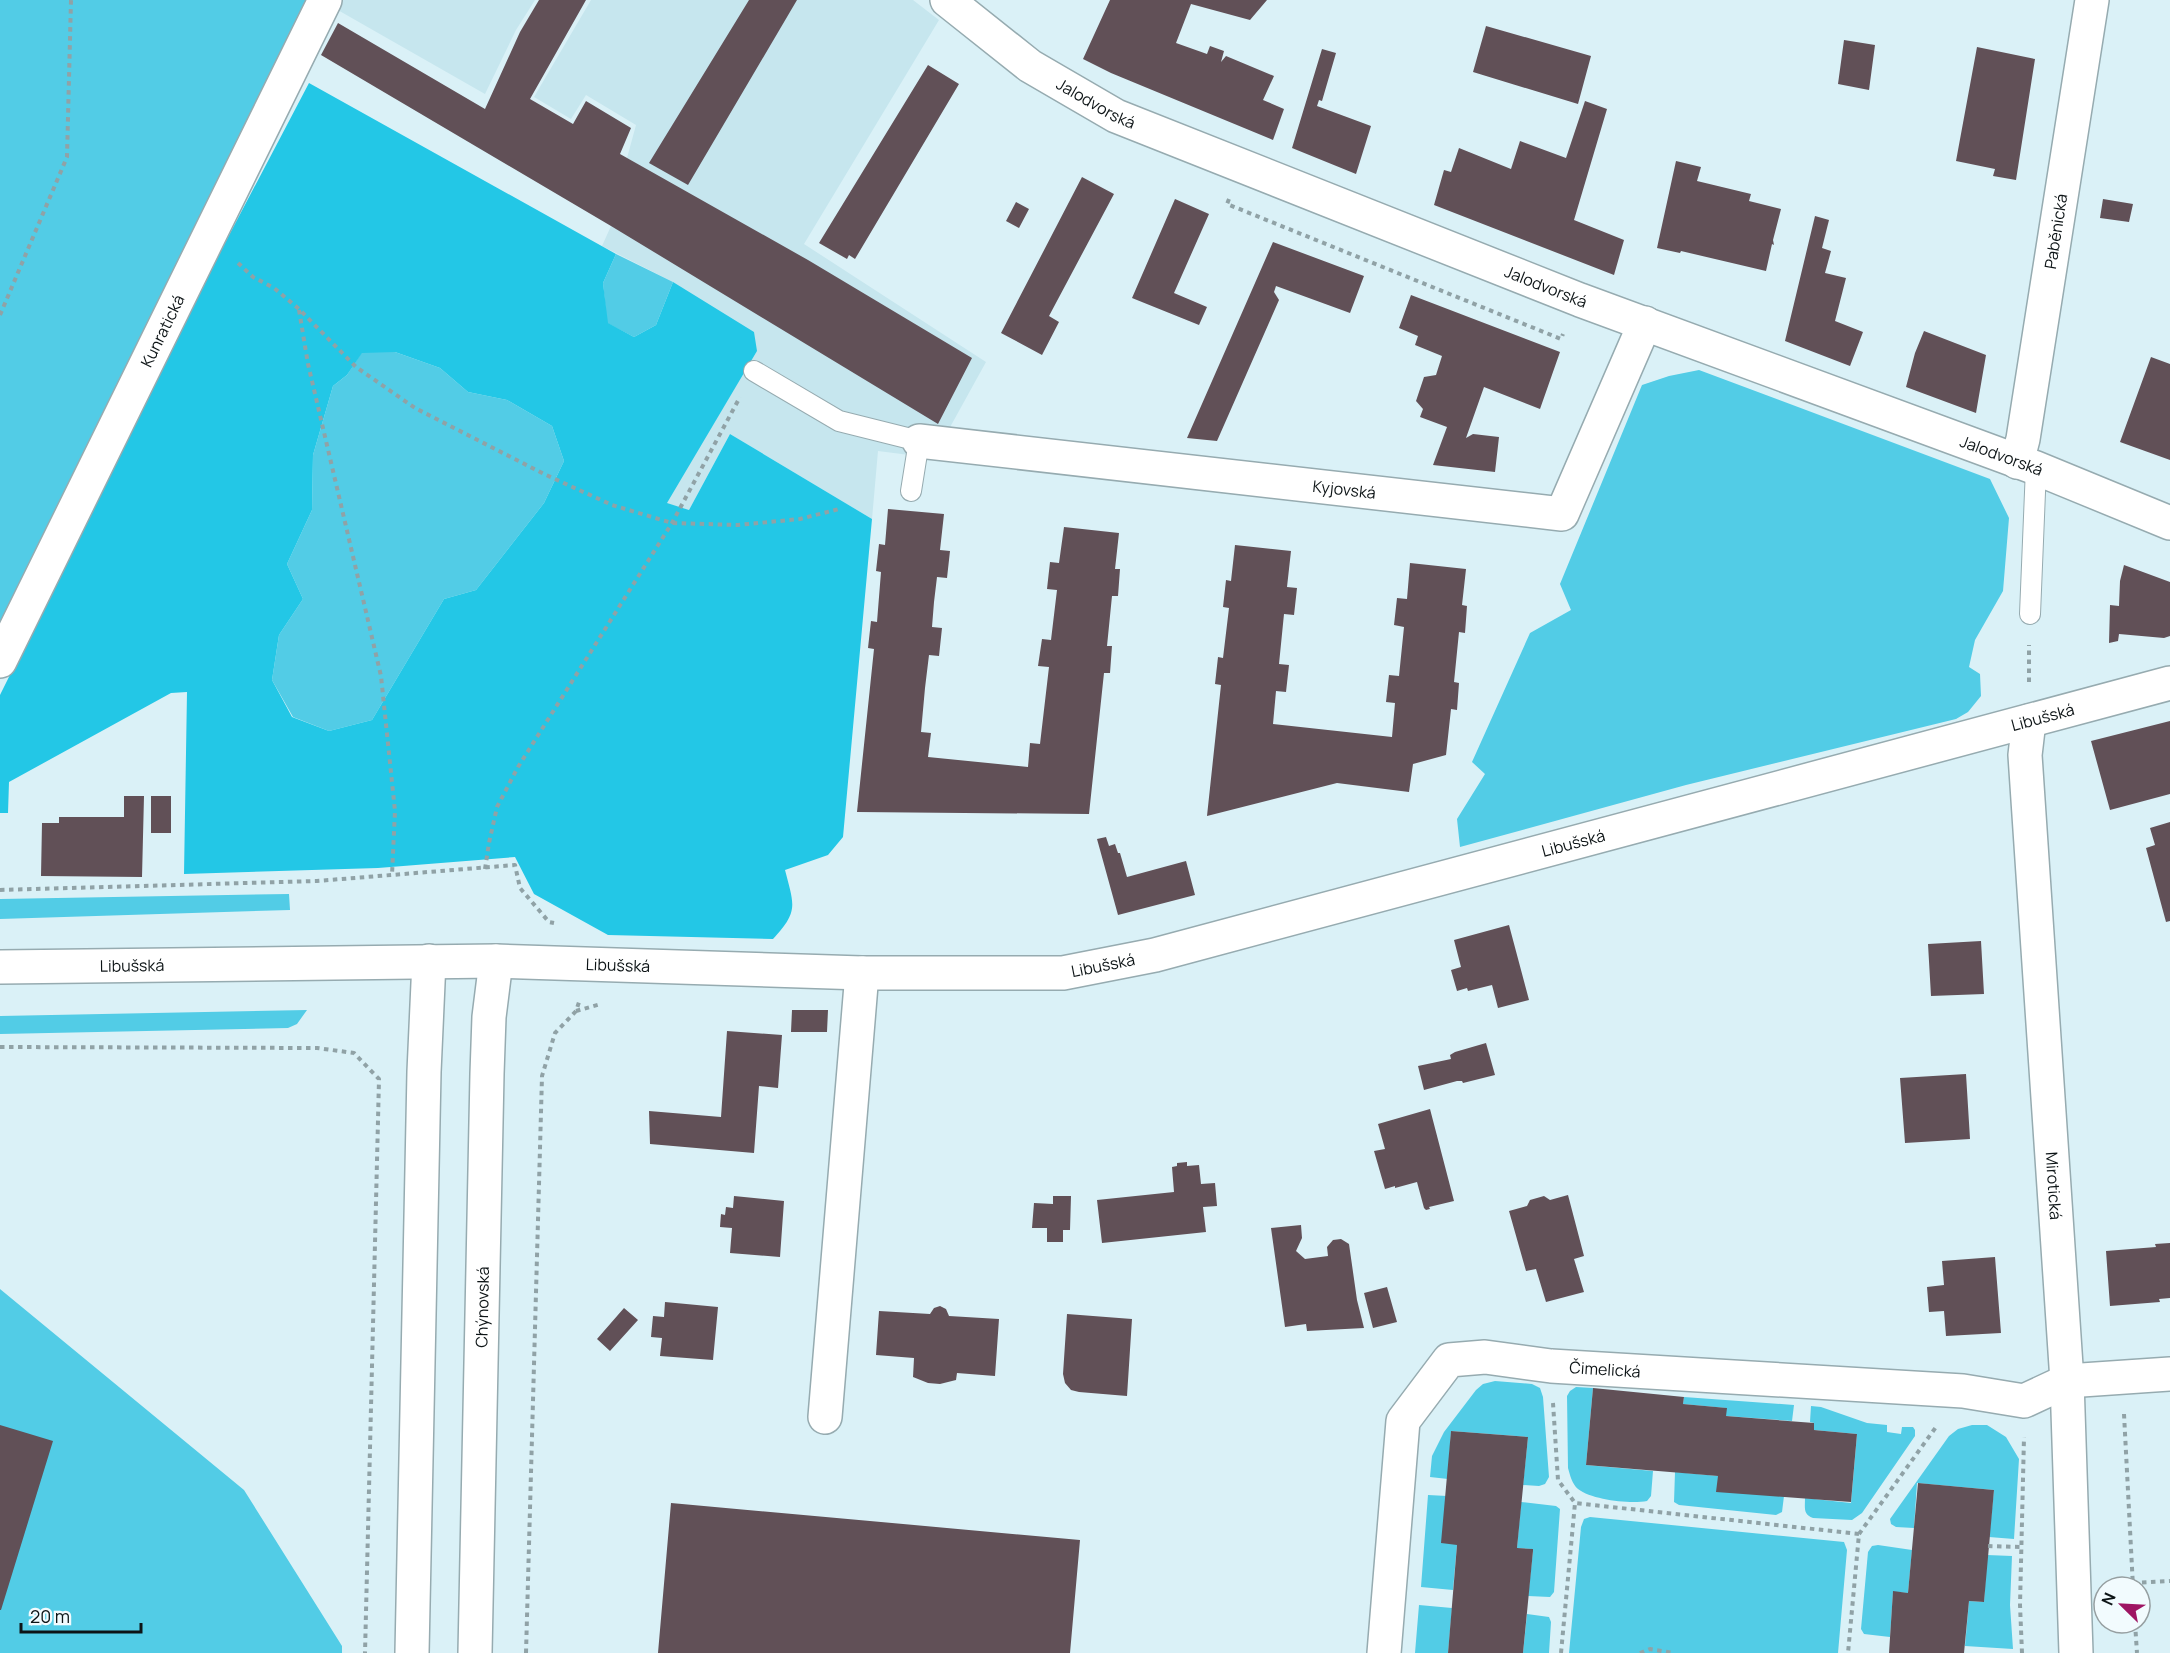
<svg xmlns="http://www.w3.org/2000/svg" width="2170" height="1653" font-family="Manrope,sans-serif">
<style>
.built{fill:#c6e6ee}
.green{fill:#52cce6}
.forest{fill:#23c7e6;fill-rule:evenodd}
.building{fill:#615057}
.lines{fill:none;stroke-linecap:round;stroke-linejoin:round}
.lane-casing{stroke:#96abb0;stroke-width:22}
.street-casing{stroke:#96abb0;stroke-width:36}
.secondary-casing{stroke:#96abb0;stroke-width:36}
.path{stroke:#90a2a6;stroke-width:4;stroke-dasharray:4.5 4.5;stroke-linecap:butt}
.lane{stroke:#fff;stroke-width:20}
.street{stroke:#fff;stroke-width:33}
.secondary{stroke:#fff;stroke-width:33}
.labels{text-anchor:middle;stroke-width:6;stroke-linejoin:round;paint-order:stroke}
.street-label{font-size:16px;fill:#0d1416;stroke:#f2fbfe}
</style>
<rect width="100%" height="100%" fill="#daf1f7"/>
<path class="built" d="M340,0H535L516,30L485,94L336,9Z
M591,0H913L939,20L804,244L986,362L933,458L878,451L872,519L730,434L689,510L666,503L757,351L673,282L602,246L611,226L646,169L627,158L636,125L586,95L571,119L534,97Z"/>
<path class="green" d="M0,0H313L0,650Z
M616,254L673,282L656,325L634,337L607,323L603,283Z
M362,352H395L440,368L468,392L507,400L552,426L564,461L544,503L476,590L444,599L372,720L329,731L293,717L272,680L279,635L303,599L287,564L312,510L313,455L333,386L347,375Z
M1699,370L1990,479L2009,518L2003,591L1975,640L1969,667L1980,674L1981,696L1968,712L1956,719L1686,785L1460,847L1457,819L1485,774L1472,762L1530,633L1571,610L1560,584L1642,385L1669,376Z
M289,894L290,910L0,919V899Z
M307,1010L297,1024L288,1028L0,1034V1016Z
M0,1289L244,1490L342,1646V1653H0Z
M1495,1381L1532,1384L1540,1388L1543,1397L1549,1477L1545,1484L1539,1486L1523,1485L1528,1437L1451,1431L1448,1479L1430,1477L1432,1456L1444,1432L1476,1390L1483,1384Z
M1576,1387L1593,1388L1586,1465L1653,1471L1651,1496L1647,1501C1630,1504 1592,1500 1578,1489C1572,1484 1570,1475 1568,1468L1567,1396L1570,1391Z
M1684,1397L1794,1405L1792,1421L1726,1416V1408L1683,1404Z
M1811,1406L1821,1407L1867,1423L1887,1425V1432L1901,1434L1902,1427H1913L1915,1430V1436L1862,1513L1852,1520L1813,1518C1803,1514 1805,1508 1805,1498L1851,1503L1857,1434L1814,1430V1423L1810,1422Z
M1972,1425H1987L2006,1437L2019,1459L2014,1539L1989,1537L1994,1490L1917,1483L1914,1528L1896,1527L1891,1524L1890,1519L1949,1436L1958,1429Z
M1675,1472L1718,1476L1784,1496L1782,1512L1776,1515L1679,1505L1674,1502Z
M1428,1495L1447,1496L1457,1545L1453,1590L1421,1587Z
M1521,1502L1556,1506L1560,1509L1554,1592L1550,1597L1528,1596L1533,1551L1532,1549L1517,1548Z
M1590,1517L1844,1542L1847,1550L1838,1653H1569L1581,1527L1584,1519Z
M1878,1545L1912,1550L1908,1593L1893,1592L1890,1637L1864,1634L1861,1629L1868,1552L1872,1546Z
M1987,1555L2012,1556L2010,1605L2013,1649L1965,1646L1969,1601L1984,1602Z
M1419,1605L1452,1608L1448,1653H1415Z
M1527,1614L1549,1617L1551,1622L1549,1653H1523Z"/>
<path class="forest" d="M309,83L616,254L603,283L608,323L634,337L656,325L673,282L754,332L757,351L667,503L689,510L730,434L872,519L843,837L828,855L785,870C794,905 799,911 773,939L608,935L534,894L515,857L378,868L184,874L187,692L171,693L9,782L8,813H0V695L216,260ZM395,352L440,368L468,392L507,400L552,426L564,461L544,503L476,590L444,599L372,720L329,731L292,717L272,680L279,635L303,599L287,564L312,510L313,455L333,386L347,375L362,353Z"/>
<path class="building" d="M539,0H586L530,99L573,124L586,101L631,128L620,154L808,260L972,358L938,424L611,226L321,55L338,23L485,109L520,32Z
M749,0H797L688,185L649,163Z
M1110,0H1267L1250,20L1191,4L1176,43L1207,54L1210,46L1224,51L1221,62L1226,56L1274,76L1263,100L1284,109L1273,140L1111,73L1083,59Z
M1486,26L1591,56L1578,104L1473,72Z
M1844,40L1875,45L1869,90L1838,84Z
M1977,47L2035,59L2016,180L1993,176L1995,169L1956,161Z
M1322,49L1336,53L1322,101L1319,100L1317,106L1371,126L1356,174L1292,148Z
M928,65L959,84L855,259L849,255L847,259L819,243Z
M1585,101L1607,109L1574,220L1624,240L1614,275L1434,205L1444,170L1451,172L1459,148L1511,169L1520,141L1566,158Z
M1676,161L1701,167L1697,181L1751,194L1749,201L1781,209L1773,240L1774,245L1772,244L1766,271L1681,251L1680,253L1657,248Z
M1082,177L1114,194L1049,316L1059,322L1042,355L1001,333Z
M1175,199L1209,214L1174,293L1207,307L1199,325L1132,298Z
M2103,199L2133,204L2129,222L2100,218Z
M1016,202L1029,209L1019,228L1006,221Z
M1815,216L1829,220L1822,248L1831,251L1825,273L1846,278L1835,321L1863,332L1850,366L1785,341Z
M1273,242L1364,276L1350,313L1276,286L1274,292L1279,300L1217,441L1187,438Z
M1411,295L1560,352L1540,409L1484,387L1466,438L1473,434L1499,437L1495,472L1433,465L1447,427L1420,417L1423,409L1416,401L1424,377L1436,375L1442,356L1415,345L1418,336L1399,328Z
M1924,331L1986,355L1976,413L1906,387L1915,353Z
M2151,357L2170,364V460L2120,442Z
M888,509L944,514L940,550L950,551L947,578L937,577L934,602L932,627L942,628L939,656L929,655L925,688L921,732L931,733L928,757L1028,767L1030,743L1040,744L1049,667L1038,666L1042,639L1051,640L1057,590L1047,589L1050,562L1059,563L1064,527L1119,533L1115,569H1120L1118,596H1112L1107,646H1112L1110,673H1104L1089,814L857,812L874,649L868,648L871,621L877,622L881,572L876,571L879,544L885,545Z
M1235,545L1291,551L1287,587L1297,588L1294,615L1284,614L1279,664L1289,665L1286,692L1276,691L1273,724L1392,737L1395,703L1386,702L1389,675L1399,676L1404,627L1394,625L1397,598L1407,599L1410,563L1466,569L1462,605L1467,606L1465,633L1459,632L1454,682L1459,683L1457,710L1451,709L1446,755L1413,764L1409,792L1337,783L1207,816L1221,685L1215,684L1218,657L1223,658L1229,608L1223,607L1226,580L1231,581Z
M2124,565L2170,582V636L2164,638L2119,634L2118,641L2109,643L2110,605L2119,606L2120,581Z
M2170,721V794L2110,810L2091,741Z
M124,796H144L142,877L41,876L42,823H59V817H124Z
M151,796H171V833H151Z
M2170,822V921L2166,922L2146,848L2155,845L2150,828Z
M1106,837L1109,846L1115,844L1118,853H1120L1127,877L1186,861L1195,895L1118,915L1097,839Z
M1509,925L1529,1000L1498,1008L1492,985L1468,991L1467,988L1457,991L1451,970L1461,967L1454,940Z
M1981,941L1984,994L1931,996L1928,944Z
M792,1010H828L827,1032H791Z
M727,1031L782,1035L778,1088L759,1086L754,1153L650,1144L649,1111L721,1117Z
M1486,1043L1495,1075L1463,1083L1462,1081H1457L1424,1090L1418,1066L1451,1059L1450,1055L1455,1052Z
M1966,1074L1970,1139L1905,1143L1900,1078Z
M1430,1109L1454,1201L1429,1207L1430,1209L1426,1210L1424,1208L1417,1182L1395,1188V1186L1385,1189L1374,1151L1385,1149L1378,1124Z
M1187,1162V1166L1199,1165L1201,1184L1215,1183L1217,1206L1203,1207L1206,1232L1102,1243L1097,1200L1174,1192L1172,1167L1177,1166V1163Z
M1568,1195L1584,1256L1574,1259L1584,1292L1546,1302L1536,1269L1526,1271L1509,1211L1527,1206L1530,1200L1544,1196L1550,1200Z
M734,1196L784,1201L780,1257L730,1253L732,1228L720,1227L721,1214L725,1215L726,1207L733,1208Z
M1053,1196H1071L1070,1230H1063V1242H1047V1228H1032L1034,1203L1053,1204Z
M1301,1225L1302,1238L1296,1251L1305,1259L1328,1256L1327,1247L1333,1240L1341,1239L1349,1244L1357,1300L1364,1328L1307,1331L1306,1324L1285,1327L1271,1228Z
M2170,1243V1298L2159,1299L2160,1302L2110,1306L2106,1251L2156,1247L2155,1244Z
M1995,1257L2001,1333L1946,1336L1944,1311L1929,1312L1927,1287L1944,1285L1942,1261Z
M1387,1287L1397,1322L1373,1328L1364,1293Z
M665,1302L718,1307L713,1360L660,1356L662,1338L651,1337L653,1316L664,1317Z
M940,1306L946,1309L949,1316L999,1319L995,1376L957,1373L956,1380L940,1384L928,1383L913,1377L914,1358L876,1355L879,1311L930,1314L934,1308Z
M624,1308L638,1320L610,1351L597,1339Z
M1067,1314L1132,1319L1127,1396L1079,1392L1071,1390L1065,1383L1063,1374Z
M1593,1388L1684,1397L1683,1404L1727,1408L1726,1416L1814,1423V1430L1857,1434L1851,1502L1716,1492L1718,1476L1586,1465Z
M0,1425L53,1441L1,1610H0Z
M1451,1431L1528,1437L1517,1548L1533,1549V1551L1523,1653H1448L1457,1545L1441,1543Z
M1918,1483L1994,1490L1984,1602L1969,1601L1964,1653H1889L1893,1591L1908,1593Z
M671,1503L1080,1540L1070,1653H658Z"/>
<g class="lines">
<g class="lane-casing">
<path id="lane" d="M754,371L839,421L919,441L911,491
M2030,614L2036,468"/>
</g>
<g class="street-casing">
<g id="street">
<path id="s1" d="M919,441L1562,514L1645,323"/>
<path id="s2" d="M2017,462L2023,439L2092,0"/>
<path id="s3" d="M0,661L325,0"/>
<path id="s4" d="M2029,721L2025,755L2067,1381L2076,1653"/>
<path d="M825,1417L862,973"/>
<path id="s5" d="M1384,1653L1403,1421L1449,1360L1485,1357L1551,1366L1963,1391L2024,1401L2067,1381L2170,1374"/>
</g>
</g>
<g class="secondary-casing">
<g id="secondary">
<path id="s6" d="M947,0L1030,66L1116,116L1580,300L2036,468L2170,523"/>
<path id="s7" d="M0,967L496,961L862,973H1063L1155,955L2170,683"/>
<path d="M412,1653L424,1072L429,961"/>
<path id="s8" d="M475,1653L487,1074L489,1017L496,961"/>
</g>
</g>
<path class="path" d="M1229,199L1227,204L1561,339L1563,334
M238,263L253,277L274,288L299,309L356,367L415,408L544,474L612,505L672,523L738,525L800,519L839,509
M299,310L308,364L381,676L395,811L392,875
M0,315L67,157L71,0
M2029,682V645
M485,869L489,843L497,807L518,767L672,523L740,397
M0,890L317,881L515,865L520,888L549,922L554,923
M576,1011L601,1004
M0,1047L317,1048L354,1053L379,1079L365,1653
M1553,1403L1558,1480L1575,1503L1859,1534L1848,1653
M2124,1414L2133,1587
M1859,1534L1936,1427
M1988,1546L2021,1547
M2133,1583L2170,1581
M2135,1623L2137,1653
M526,1653L542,1076L555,1033L576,1011L579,1002
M1561,1653L1575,1503
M1640,1653L1650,1649L1674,1653
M2022,1653L2020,1605L2024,1437"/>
<use href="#lane" class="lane"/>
<use href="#street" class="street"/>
<use href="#secondary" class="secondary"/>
</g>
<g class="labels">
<g class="street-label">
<text dy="6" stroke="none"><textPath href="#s6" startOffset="182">Jalodvorská</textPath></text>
<text dy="6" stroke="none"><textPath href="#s2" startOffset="234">Paběnická</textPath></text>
<text dy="6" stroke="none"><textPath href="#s6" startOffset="668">Jalodvorská</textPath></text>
<text dy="6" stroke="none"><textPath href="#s3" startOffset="368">Kunratická</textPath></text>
<text dy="6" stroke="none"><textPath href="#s6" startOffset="1154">Jalodvorská</textPath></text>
<text dy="6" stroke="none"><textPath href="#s1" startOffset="428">Kyjovská</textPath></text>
<text dy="6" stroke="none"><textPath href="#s7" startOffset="2076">Libušská</textPath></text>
<text dy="6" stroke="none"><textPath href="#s7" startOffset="1590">Libušská</textPath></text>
<text dy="6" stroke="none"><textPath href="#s7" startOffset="132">Libušská</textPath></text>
<text dy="6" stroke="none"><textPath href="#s7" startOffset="1104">Libušská</textPath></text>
<text dy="6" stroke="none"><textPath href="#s7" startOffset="618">Libušská</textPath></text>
<text dy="6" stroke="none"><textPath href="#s4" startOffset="466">Mirotická</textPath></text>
<text dy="6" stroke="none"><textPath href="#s8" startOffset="346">Chýnovská</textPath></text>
<text dy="6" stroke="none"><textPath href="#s5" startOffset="466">Čimelická</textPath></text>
</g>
</g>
<g transform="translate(2122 1605) rotate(294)"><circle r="28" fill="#f2fbfe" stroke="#969fa1" stroke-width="1.5"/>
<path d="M0-4.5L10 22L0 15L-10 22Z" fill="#9e1563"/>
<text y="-9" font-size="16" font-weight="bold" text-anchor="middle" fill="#0d1416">N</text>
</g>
<path d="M21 1623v9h120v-9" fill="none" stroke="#0d1416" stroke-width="3"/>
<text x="30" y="1623" font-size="18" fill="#0d1416" stroke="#f2fbfe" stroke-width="4.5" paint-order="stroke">20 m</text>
</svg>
